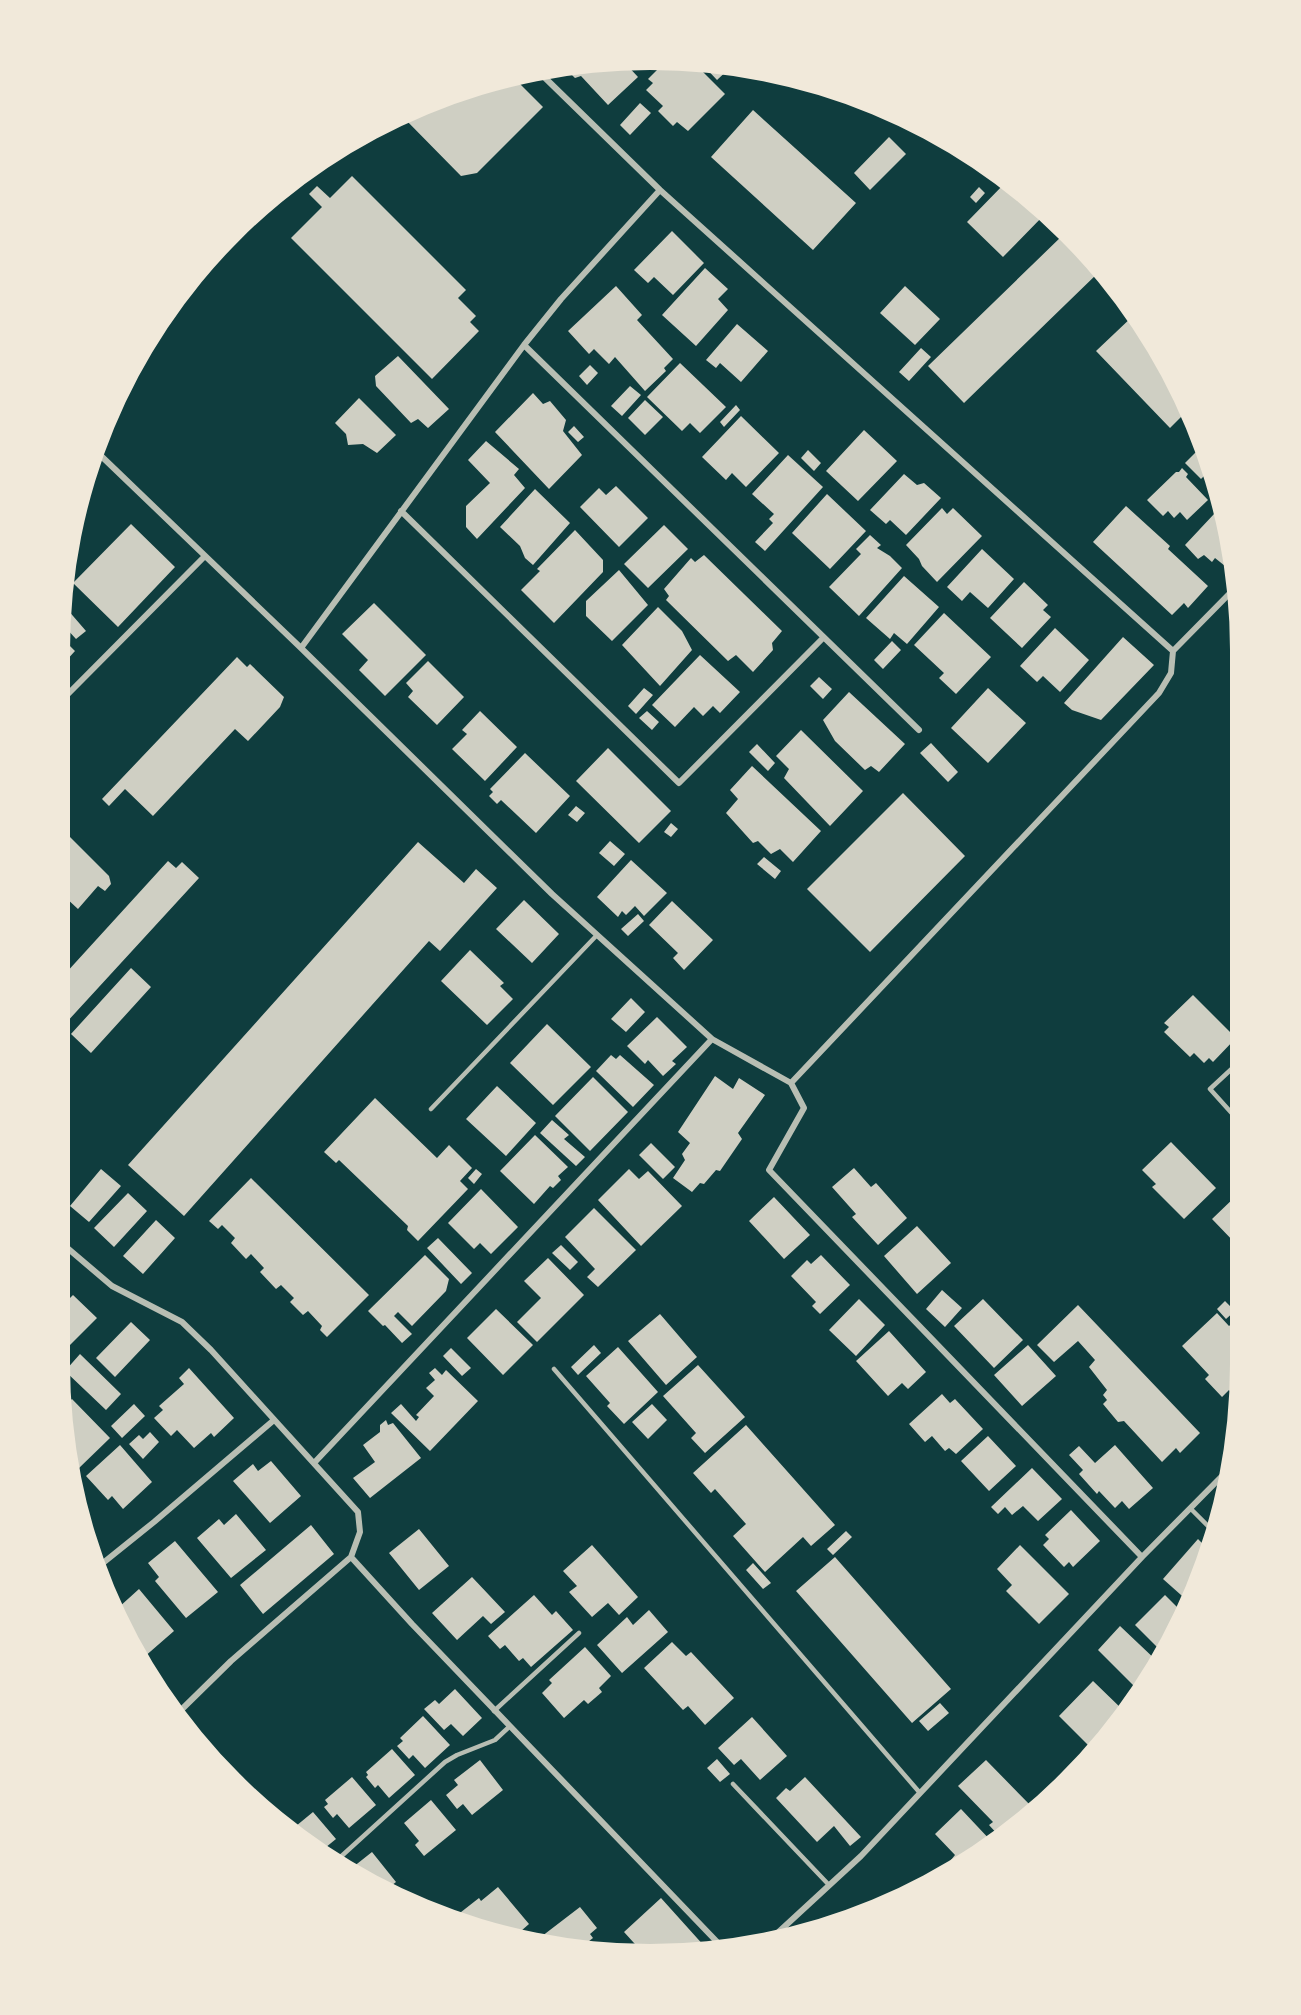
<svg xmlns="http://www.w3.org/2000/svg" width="1301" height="2015" font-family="'Libre Baskerville',serif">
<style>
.building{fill:#cfcfc3}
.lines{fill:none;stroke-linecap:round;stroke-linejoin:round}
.service{stroke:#b8beb3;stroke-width:4.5}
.minor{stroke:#b8beb3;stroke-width:6}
</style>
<rect width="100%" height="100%" fill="#0f3d3e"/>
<path class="building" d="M612,61L624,62L638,77L608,105L581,76L575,78L566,69Z
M664,63L695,64L725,94L688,131L677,122L673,126L658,111L663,106L646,90L653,83L648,79Z
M702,64L727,65L732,66L717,80Z
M514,78L543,107L477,173L461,176L402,116L497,80Z
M640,103L651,113L630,135L620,125Z
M753,110L856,203L813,250L711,157Z
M889,137L906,154L870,190L854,173Z
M352,176L466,290L458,298L476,316L470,322L479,331L432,379L291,238L322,207L309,194L317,186L330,198Z
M1006,182L1040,206L1046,213L1003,257L967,222Z
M979,187L985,193L976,203L970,197Z
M672,231L704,263L673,295L654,277L648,283L634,270Z
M1065,233L1100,271L964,403L928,366Z
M705,268L728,289L718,299L728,310L696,346L662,315Z
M616,286L642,315L637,320L673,359L664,368L666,371L645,391L615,357L609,364L594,349L589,354L568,331Z
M905,286L940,319L915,345L880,313Z
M1134,315L1180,390L1188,410L1170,428L1096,351Z
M737,324L768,351L741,382L720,363L716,368L706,360Z
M921,348L931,357L909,381L899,372Z
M398,356L449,409L428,428L418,419L411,423L376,386L375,376Z
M680,363L726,407L700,433L690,423L682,431L647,397Z
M590,365L598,373L587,385L579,376Z
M630,386L641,395L622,416L611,406Z
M533,393L543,404L550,401L566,420L563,431L582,455L549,489L495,432Z
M359,398L396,435L377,453L363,444L348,445L346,434L335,423Z
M645,400L663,417L645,435L628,418Z
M736,405L740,410L724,427L720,422Z
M741,416L779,453L746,487L732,473L726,480L702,457Z
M574,426L584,437L578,442L568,432Z
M864,430L897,461L858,501L826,471Z
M486,441L519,469L514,475L525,488L477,539L466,527V506L490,483L468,460Z
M1202,446L1214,480L1212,482L1205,475L1201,479L1185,463Z
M808,450L821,463L814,471L801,458Z
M788,455L823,487L765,551L755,542L773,523L769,519L774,514L752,494Z
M1182,468L1188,474L1186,477L1208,500L1187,520L1180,512L1174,518L1168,511L1163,516L1147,500L1176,472H1179Z
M904,474L917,485L924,483L941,498L906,535L890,520L886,524L870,510Z
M616,486L648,518L619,547L580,507L599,488L606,495Z
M535,489L570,523L533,565L525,558L520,546L500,527Z
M827,494L866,531L830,569L792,533Z
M1126,506L1170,546L1168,549L1208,586L1188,608L1184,603L1172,615L1093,542Z
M942,508L947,514L953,508L982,536L937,582L922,566L919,559L906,545Z
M1214,514L1217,517L1220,514L1224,518L1225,522L1222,525L1226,529L1231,559L1225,566L1215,558L1212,562L1204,555L1198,559L1185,545Z
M131,524L175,567L118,627L73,583Z
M664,525L688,549L648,588L624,564Z
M575,530L603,560V572L554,623L521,590L540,571L537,569Z
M870,535L881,545L877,548L890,556L902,568L859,616L829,587L861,554L856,549Z
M982,549L1014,579L988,608L970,592L962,601L947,587Z
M704,555L782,631L772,643L773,650L753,672L736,655L728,661L666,600L669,596L664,589L691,558L695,562Z
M619,570L648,605L612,641L586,616V601Z
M904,576L939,607L907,644L894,633L890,639L866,618Z
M1024,582L1048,605L1043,610L1051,617L1022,648L990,618Z
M374,603L426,655L385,696L359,670L368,660L342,634Z
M658,607L682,631L692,650L660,686L622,645Z
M67,609L86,631L76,639L65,627Z
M944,613L991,657L956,694L939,678L944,673L914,645Z
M1055,628L1089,660L1060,692L1043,676L1037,682L1020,666Z
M1123,637L1154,665L1101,720L1072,710L1064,703Z
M65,641L75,651L65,662Z
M892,641L901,650L883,669L874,660Z
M700,655L740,692L720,713L713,706L703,716L694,707L675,727L652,705Z
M237,657L247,667L250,664L284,697L280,707L248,741L235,729L153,816L125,789L109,806L102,799Z
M428,661L464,697L437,725L408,697L413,691L406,683Z
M819,677L832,689L823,699L810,686Z
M644,688L653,695L636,714L628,706Z
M988,688L1026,723L988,763L951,728Z
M849,692L905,744L879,772L871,766L865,770L835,741L823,720Z
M480,711L517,747L485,781L452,749L467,734L462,730Z
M647,711L659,722L652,730L639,718Z
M801,730L863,791L830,826L784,778L789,769L776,756Z
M931,743L958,772L948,782L920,753Z
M757,744L775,763L768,771L749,752Z
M608,748L671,811L639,843L576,781Z
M525,753L570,796L536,833L501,800L497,804L489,796L493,792L490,789Z
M752,766L821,831L793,862L780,849L771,854L758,841L753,843L726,813L738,799L730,790Z
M903,793L965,856L870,952L807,889Z
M576,806L585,813L577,822L568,815Z
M671,823L678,829L671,837L664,832Z
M68,835L109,876L111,884L105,891L98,886L78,909L65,897V838Z
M610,841L625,854L614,866L599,853Z
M418,842L464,883L476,869L497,888L440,951L429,941L184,1216L128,1165Z
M764,857L781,871L775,879L757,864Z
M631,860L667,893L644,916L635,906L626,915L622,911L618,917L597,897Z
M168,861L176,868L182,862L199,878L65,1024V974Z
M524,900L559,934L532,963L496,929Z
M672,901L713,940L684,970L673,958L678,953L649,925Z
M638,914L644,921L628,936L621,929Z
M470,950L504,983L500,986L513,999L487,1025L441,981Z
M131,968L151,987L91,1053L71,1034Z
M1193,995L1236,1038L1213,1062L1209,1058L1204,1063L1194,1053L1190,1057L1164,1032L1169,1027L1164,1023Z
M631,998L645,1012L626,1032L611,1019Z
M657,1017L687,1047L672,1061L676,1064L663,1076L648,1060L645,1064L627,1046Z
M547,1024L591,1067L553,1105L510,1063Z
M611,1055L616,1059L620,1055L654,1085L633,1107L596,1071Z
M715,1076L733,1089L739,1078L765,1095L738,1133L742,1139L720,1171L716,1170L704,1184L700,1183L692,1192L673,1178L685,1160L682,1154L690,1143L678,1132Z
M593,1077L628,1112L590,1151L555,1116Z
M497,1086L536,1123L506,1156L466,1119Z
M375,1098L437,1158L449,1145L472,1168L460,1181L468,1189L418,1241L407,1230L408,1226L339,1160L336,1163L324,1152Z
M552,1120L569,1135L564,1139L585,1157L576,1166L540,1133Z
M535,1135L568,1167L558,1176L561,1180L553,1188L550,1186L534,1204L500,1171Z
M1171,1142L1216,1188L1184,1219L1152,1187L1156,1184L1142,1170Z
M651,1143L675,1167L663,1179L639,1155Z
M854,1168L871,1187L876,1183L907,1218L878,1245L852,1217L856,1214L832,1187Z
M101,1169L121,1186L89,1222L70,1206Z
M476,1169L482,1174L474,1184L468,1178Z
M629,1169L639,1179L648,1171L682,1206L641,1246L598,1200Z
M251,1178L369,1295L327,1337L320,1330L322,1326L308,1311L303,1315L290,1302L294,1298L281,1285L276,1289L260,1272L264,1268L251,1254L246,1259L231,1243L235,1238L222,1225L218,1229L209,1221Z
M481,1189L518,1227L491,1254L480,1243L474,1249L448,1223Z
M128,1193L147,1211L114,1247L94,1228Z
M1237,1195V1245L1212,1219Z
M774,1197L810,1235L784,1259L749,1221Z
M594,1208L636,1250L598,1287L587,1277L595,1269L565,1237Z
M156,1220L175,1238L143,1274L123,1256Z
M917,1226L951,1263L917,1294L884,1256Z
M438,1238L472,1273L461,1284L427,1248Z
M561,1245L578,1262L570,1270L552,1253Z
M425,1255L449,1279L446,1291L412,1326L398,1312L394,1316L412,1334L402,1343L385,1325L383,1326L368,1311Z
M821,1255L850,1285L820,1314L812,1306L816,1302L791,1276L807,1260L811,1264Z
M548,1258L584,1295L537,1342L517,1322L541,1298L524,1281Z
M942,1290L962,1308L945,1327L926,1309Z
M73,1295L97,1318L65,1350V1303Z
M859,1299L885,1325L856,1356L829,1330Z
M983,1299L1023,1340L994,1368L954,1326Z
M1225,1301L1235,1311L1226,1319L1217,1309Z
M1078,1305L1200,1433L1180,1453L1176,1448L1162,1462L1124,1421L1118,1422L1103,1404L1107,1400L1103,1395L1107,1390L1089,1367L1095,1360L1078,1341L1054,1362L1037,1345Z
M496,1309L533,1345L503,1375L467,1338Z
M1217,1313L1229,1326L1237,1319L1236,1397L1229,1390L1222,1397L1205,1379L1209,1375L1182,1346Z
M660,1314L697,1357L666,1385L628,1341Z
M131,1322L150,1340L115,1377L96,1358Z
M889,1331L926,1372L908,1389L902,1383L888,1396L856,1361Z
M594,1345L601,1353L578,1375L571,1367Z
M1028,1345L1056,1376L1022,1406L994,1375Z
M618,1347L658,1392L624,1424L607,1406L610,1403L586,1376Z
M451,1348L471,1368L462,1376L443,1356Z
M80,1354L121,1394L106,1410L65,1371Z
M698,1365L745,1417L705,1453L691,1438L696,1433L663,1396Z
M189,1368L234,1418L214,1437L211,1433L194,1448L177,1430L171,1436L154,1418L163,1410L159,1406L184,1384L179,1378Z
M435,1368L442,1375L446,1370L478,1401L430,1451L391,1413L401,1404L416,1421L419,1417L416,1415L434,1396L426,1388L435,1380L429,1373Z
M942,1394L950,1403L955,1399L983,1429L956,1454L949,1448L945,1451L932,1436L925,1442L909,1424Z
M72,1399L110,1438L77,1470L70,1462L65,1442V1405Z
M134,1404L145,1416L122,1438L111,1426Z
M652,1404L667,1420L648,1439L632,1422Z
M386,1420L388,1425L393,1423L421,1458L370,1498L353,1478L375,1462L363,1445L380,1432V1425Z
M746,1425L835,1525L811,1546L803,1537L765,1572L733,1536L746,1524L715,1489L711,1493L693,1473Z
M150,1432L159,1442L143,1459L129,1444L139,1435L143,1439Z
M988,1436L1016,1466L989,1491L961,1461Z
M120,1445L152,1482L123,1509L112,1496L108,1500L86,1476Z
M1115,1445L1153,1488L1129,1509L1122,1501L1115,1508L1099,1491L1097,1494L1079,1474L1083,1470L1069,1455L1079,1446L1095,1463Z
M271,1461L301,1496L270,1523L233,1481L253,1464L258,1471Z
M1032,1468L1062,1499L1038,1521L1023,1506L1012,1515L1005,1507L998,1514L991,1507Z
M1071,1510L1100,1541L1073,1567L1069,1562L1064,1567L1043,1545L1049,1539L1045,1535Z
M236,1514L266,1550L231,1578L197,1538L219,1519L224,1525Z
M311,1525L334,1554L263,1614L240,1585Z
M419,1529L449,1566L419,1590L389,1553Z
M846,1531L852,1537L833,1555L827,1549Z
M1198,1539L1207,1548L1196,1591L1190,1603L1163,1579Z
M175,1541L218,1592L186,1618L155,1581L159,1577L148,1563Z
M592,1545L638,1597L619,1615L608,1603L592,1617L569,1592L577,1586L563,1571Z
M1020,1545L1069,1594L1039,1624L1006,1591L1012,1585L997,1569Z
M835,1557L951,1689L912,1723L796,1591Z
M753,1563L771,1583L763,1589L746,1570Z
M472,1577L505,1612L491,1624L483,1616L457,1640L432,1613Z
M139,1589L174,1631L143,1658L118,1608Z
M534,1595L552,1615L556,1611L573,1630L531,1667L523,1658L519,1661L505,1645L500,1649L488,1636Z
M1165,1595L1184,1614L1163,1653L1135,1625Z
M649,1610L668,1632L622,1673L597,1645L627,1617L633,1625Z
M1120,1626L1158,1662L1141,1693L1098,1650Z
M672,1642L686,1656L691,1652L734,1698L705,1725L688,1706L683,1710L644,1668Z
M585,1647L611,1676L599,1688L602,1692L588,1704L584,1700L564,1718L542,1693L552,1683L549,1680Z
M1093,1681L1124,1711L1130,1705L1131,1706L1091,1756L1088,1753L1092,1749L1059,1716Z
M455,1689L482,1718L463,1736L451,1724L444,1730L424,1709L435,1700L439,1704Z
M940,1703L949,1713L928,1731L919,1721Z
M423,1716L450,1745L425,1768L413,1755L409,1759L397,1746L403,1741L400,1738Z
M752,1717L787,1756L760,1780L741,1759L734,1765L718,1748Z
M392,1749L415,1775L389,1798L378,1785L375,1788L366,1777L368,1775L366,1772Z
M717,1759L730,1774L720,1782L707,1768Z
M480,1760L503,1790L472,1815L463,1804L457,1809L446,1795L458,1785L454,1780Z
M986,1760L1033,1808L1000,1837L989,1825L993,1822L958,1786Z
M352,1777L376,1805L349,1828L337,1814L333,1818L324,1807L328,1804L325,1800Z
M805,1777L861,1837L850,1846L834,1826L817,1842L776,1798L786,1788L790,1791Z
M431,1800L456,1830L424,1856L415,1845L419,1841L404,1823Z
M961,1809L993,1843L978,1856L958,1867L951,1860L955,1855L935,1834Z
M313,1812L336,1839L320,1852L286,1828L293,1823L296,1826Z
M372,1852L396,1882L386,1890L348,1871Z
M498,1887L529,1924L513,1938L458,1922L460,1921L456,1916L479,1898L481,1901Z
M661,1898L706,1948L644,1954L624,1932Z
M580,1907L597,1928L590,1934L593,1938L580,1948L575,1945L572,1947L533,1943Z"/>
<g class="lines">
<path class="service" d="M431,1109L597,935
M1237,1119L1210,1089L1238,1063
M554,1369L920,1793
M1190,1508L1212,1530
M494,1711L579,1633
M733,1784L829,1885
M335,1862L445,1762L457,1755L495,1740L509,1727"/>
<path class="minor" d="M540,73L660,190L1173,651
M524,345L919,730
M97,452L301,648L552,894L712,1039L791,1083L804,1108L769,1170L1142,1557
M401,511L679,783L823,638
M301,648L524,345L561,299L660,190
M65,697L205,556
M791,1083L1159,693L1171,673L1173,651L1236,587
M65,1246L112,1286L182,1322L211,1350L358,1512L360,1532L351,1557L231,1661L177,1714
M315,1462L712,1039
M351,1557L412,1624L721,1946
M98,1567L154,1522L274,1420
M771,1939L861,1856L1142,1557L1228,1470"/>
</g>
<path d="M0 0H1301V2015H0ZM650 70H650A580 580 0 0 1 1230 650V1364A580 580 0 0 1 650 1944H650A580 580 0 0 1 70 1364V650A580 580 0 0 1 650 70Z" fill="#f1e9da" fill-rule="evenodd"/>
</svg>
